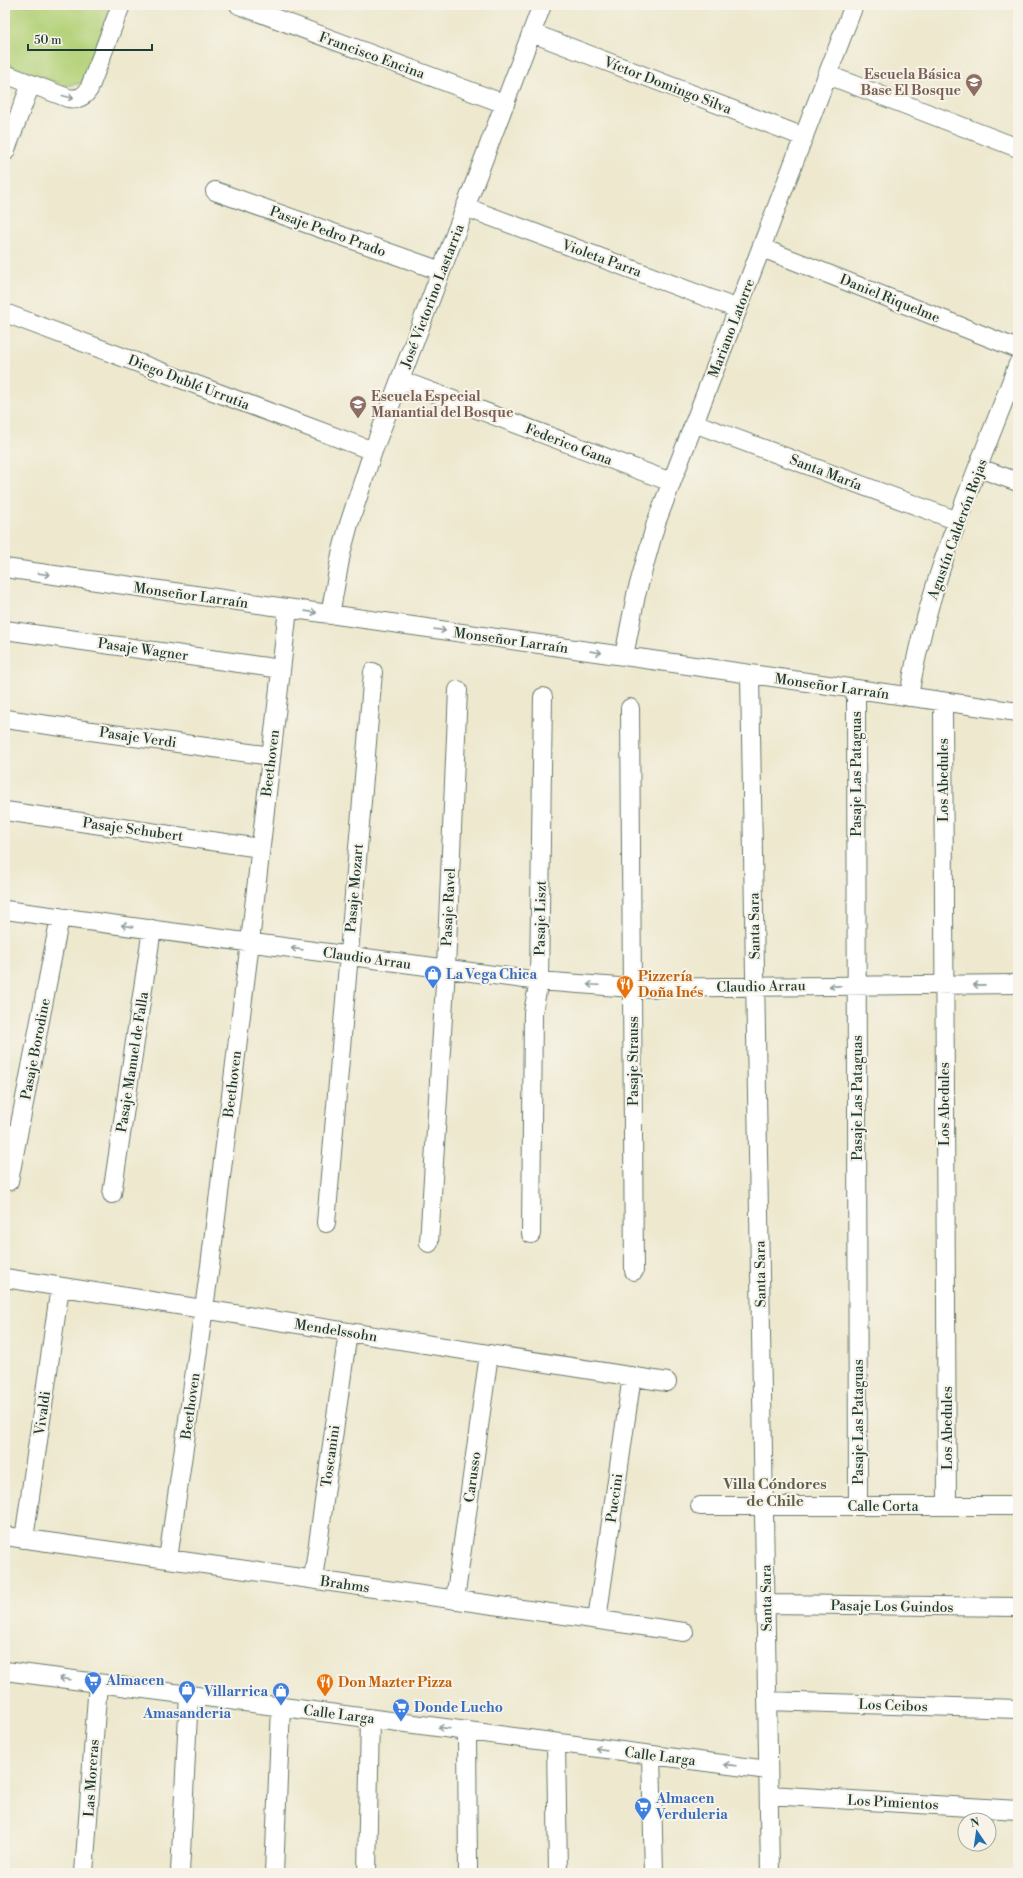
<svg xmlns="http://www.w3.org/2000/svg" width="1023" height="1878" font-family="'Libre Bodoni',serif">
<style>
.green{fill:#b4d279;stroke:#6a8856}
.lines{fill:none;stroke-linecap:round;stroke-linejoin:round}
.minor-casing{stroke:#67796a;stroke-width:20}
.minor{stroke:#fff;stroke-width:18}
.oneway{stroke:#8f9e9a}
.labels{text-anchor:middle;stroke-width:4;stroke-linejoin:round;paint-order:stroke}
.street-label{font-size:14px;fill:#1f3d34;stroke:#f7f3e8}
.education-label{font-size:14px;font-weight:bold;fill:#785e54;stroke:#f7f3e8;text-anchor:end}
.shop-label{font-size:14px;font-weight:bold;fill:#366cbe;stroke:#f7f3e8;text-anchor:start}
.food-label{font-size:14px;font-weight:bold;fill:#c56008;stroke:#f7f3e8;text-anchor:start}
.neighbourhood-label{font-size:15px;font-weight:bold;fill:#5e5f49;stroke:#f7f3e8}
</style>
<rect width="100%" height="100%" fill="#f7f3e8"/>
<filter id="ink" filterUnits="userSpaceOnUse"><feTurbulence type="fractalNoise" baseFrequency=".025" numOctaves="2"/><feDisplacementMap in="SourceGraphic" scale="8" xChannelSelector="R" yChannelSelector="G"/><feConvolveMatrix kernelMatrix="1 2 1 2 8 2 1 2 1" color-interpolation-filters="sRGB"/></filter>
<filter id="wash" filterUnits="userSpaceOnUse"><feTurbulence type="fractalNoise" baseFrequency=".012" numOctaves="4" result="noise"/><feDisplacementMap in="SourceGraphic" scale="16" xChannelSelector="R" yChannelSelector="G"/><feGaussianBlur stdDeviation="0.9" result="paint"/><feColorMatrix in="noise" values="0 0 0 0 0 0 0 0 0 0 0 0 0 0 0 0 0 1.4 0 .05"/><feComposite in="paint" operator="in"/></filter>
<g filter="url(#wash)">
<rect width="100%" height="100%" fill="#ede8ce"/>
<path class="green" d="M11,5H112L82,83L66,86L5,64V22Z"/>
</g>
<g filter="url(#ink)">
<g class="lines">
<g class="minor-casing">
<path id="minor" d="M239,5L505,104
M532,33L804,137
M5,74L68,98C78,100 84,97 89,89L121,5
M828,75L1018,148
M5,152L31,84
M215,191L441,271
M465,207L738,309
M762,248L1018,349
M5,313L373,451
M400,380L671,482
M694,423L958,521
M979,468L1018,482
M5,568L1018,712
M330,615L341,554L349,524L373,451L542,5
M5,630L281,669
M624,656L636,595L656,523L854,5
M750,674L770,1873
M856,690L858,1506
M909,697C927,581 977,473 1018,364
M943,702L947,1506
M630,708L634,1271
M5,719L271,756
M5,811L260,848
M5,910L539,981L632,988L1018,984
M9,1181L60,917
M112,1194L152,929
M326,1223L373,672
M531,1234L533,1012L539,981L543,697
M429,1243L446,968L458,690
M5,1278L667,1382
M700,1506H1018
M5,1536L684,1632
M24,1539L60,1287
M168,1559L210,1266L250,942L288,609
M313,1579L348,1332
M455,1600L489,1354
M766,1604L1018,1607
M597,1619L632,1376
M5,1671L768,1770
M767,1701L1018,1709
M467,1731L468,1873
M556,1743L558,1873
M651,1755L654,1873
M769,1795L1018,1810
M84,1873L98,1683
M180,1873L189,1695
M274,1873L281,1707
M367,1873L370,1718"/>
</g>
<use href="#minor" class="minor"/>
</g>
<defs><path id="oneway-shaft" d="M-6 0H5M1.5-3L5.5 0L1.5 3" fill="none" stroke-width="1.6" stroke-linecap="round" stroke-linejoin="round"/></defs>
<g class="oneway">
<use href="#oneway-shaft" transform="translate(68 97) rotate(15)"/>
<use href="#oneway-shaft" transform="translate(44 574) rotate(8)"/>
<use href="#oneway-shaft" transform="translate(311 612) rotate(8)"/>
<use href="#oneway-shaft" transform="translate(440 630) rotate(8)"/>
<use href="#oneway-shaft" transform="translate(596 652) rotate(8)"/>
<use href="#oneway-shaft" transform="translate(127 926) rotate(-172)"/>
<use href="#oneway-shaft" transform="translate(297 949) rotate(-172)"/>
<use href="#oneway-shaft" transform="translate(593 985) rotate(-177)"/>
<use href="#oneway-shaft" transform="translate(979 985) rotate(179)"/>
<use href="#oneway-shaft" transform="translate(835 986) rotate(179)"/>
<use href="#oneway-shaft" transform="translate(65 1679) rotate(-173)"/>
<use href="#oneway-shaft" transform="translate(444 1728) rotate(-173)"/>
<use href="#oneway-shaft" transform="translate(601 1749) rotate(-172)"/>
<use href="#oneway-shaft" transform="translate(730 1765) rotate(-173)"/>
</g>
</g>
<defs>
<g id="school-pin" transform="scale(0.9)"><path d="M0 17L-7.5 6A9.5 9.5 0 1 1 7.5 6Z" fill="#8d6e63" stroke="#f7f3e8"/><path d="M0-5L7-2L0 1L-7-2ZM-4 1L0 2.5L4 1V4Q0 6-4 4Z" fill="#fff"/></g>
<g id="shop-pin" transform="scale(0.9)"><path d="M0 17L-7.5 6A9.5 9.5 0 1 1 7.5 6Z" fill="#3f7fe0" stroke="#f7f3e8"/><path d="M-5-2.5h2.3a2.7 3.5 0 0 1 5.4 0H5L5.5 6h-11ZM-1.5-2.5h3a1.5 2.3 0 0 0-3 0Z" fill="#fff"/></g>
<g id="restaurant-pin" transform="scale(0.9)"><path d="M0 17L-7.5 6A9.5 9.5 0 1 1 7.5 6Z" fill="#e8710a" stroke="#f7f3e8"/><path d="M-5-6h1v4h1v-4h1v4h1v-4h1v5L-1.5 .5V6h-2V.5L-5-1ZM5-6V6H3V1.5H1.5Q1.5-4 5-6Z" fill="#fff"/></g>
<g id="supermarket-pin" transform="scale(0.9)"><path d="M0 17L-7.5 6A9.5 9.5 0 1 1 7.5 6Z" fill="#3f7fe0" stroke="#f7f3e8"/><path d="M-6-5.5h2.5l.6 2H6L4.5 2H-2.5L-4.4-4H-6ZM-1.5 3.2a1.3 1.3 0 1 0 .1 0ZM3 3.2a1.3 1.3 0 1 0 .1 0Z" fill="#fff"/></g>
</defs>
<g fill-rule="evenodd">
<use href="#school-pin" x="974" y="82"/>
<use href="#school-pin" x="358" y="404"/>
<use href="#shop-pin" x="433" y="974"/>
<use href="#restaurant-pin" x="625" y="984"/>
<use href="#supermarket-pin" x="93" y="1680"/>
<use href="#restaurant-pin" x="325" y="1682"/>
<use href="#shop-pin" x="187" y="1689"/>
<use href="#shop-pin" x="281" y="1691"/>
<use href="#supermarket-pin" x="401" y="1707"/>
<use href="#supermarket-pin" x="643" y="1806"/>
</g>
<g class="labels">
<g class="street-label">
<text transform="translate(372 55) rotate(20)" y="5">Francisco Encina</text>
<text transform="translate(668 85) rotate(21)" y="5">Víctor Domingo Silva</text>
<text transform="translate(328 231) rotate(20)" y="5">Pasaje Pedro Prado</text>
<text transform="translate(602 258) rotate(20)" y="5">Violeta Parra</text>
<text transform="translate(432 296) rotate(-69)" y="5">José Victorino Lastarria</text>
<text transform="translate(890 298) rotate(22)" y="5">Daniel Riquelme</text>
<text transform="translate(731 328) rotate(-69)" y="5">Mariano Latorre</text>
<text transform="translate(189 382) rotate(21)" y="5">Diego Dublé Urrutia</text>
<text transform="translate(569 444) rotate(21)" y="5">Federico Gana</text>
<text transform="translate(826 472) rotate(21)" y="5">Santa María</text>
<text transform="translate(957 529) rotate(-70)" y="5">Agustín Calderón Rojas</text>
<text transform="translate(191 595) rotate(8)" y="5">Monseñor Larraín</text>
<text transform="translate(511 640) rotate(8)" y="5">Monseñor Larraín</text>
<text transform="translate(143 649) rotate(8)" y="5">Pasaje Wagner</text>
<text transform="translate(832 686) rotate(8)" y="5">Monseñor Larraín</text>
<text transform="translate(138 737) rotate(8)" y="5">Pasaje Verdi</text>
<text transform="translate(270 763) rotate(-83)" y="5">Beethoven</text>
<text transform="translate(856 774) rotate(-90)" y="5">Pasaje Las Pataguas</text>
<text transform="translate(943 780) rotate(-90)" y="5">Los Abedules</text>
<text transform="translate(133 829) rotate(8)" y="5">Pasaje Schubert</text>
<text transform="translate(354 888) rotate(-85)" y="5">Pasaje Mozart</text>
<text transform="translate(448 907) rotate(-87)" y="5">Pasaje Ravel</text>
<text transform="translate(540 918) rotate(-89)" y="5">Pasaje Liszt</text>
<text transform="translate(754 926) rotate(-91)" y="5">Santa Sara</text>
<text transform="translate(367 958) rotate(8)" y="5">Claudio Arrau</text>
<text transform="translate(761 986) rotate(-1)" y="5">Claudio Arrau</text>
<text transform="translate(35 1049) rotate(-79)" y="5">Pasaje Borodine</text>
<text transform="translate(633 1061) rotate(-90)" y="5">Pasaje Strauss</text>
<text transform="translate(132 1062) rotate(-81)" y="5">Pasaje Manuel de Falla</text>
<text transform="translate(232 1084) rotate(-83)" y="5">Beethoven</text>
<text transform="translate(857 1098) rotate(-90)" y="5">Pasaje Las Pataguas</text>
<text transform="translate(944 1104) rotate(-90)" y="5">Los Abedules</text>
<text transform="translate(760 1274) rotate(-91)" y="5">Santa Sara</text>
<text transform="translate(336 1330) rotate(9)" y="5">Mendelssohn</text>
<text transform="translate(190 1406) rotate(-82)" y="5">Beethoven</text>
<text transform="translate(42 1413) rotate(-82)" y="5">Vivaldi</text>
<text transform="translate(858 1422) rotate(-90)" y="5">Pasaje Las Pataguas</text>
<text transform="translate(947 1428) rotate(-90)" y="5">Los Abedules</text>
<text transform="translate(330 1456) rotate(-82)" y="5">Toscanini</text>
<text transform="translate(472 1477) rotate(-82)" y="5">Carusso</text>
<text transform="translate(614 1498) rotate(-82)" y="5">Puccini</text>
<text x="883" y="1511">Calle Corta</text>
<text transform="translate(345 1584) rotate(8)" y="5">Brahms</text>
<text transform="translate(766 1598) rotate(-91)" y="5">Santa Sara</text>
<text transform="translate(892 1606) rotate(1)" y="5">Pasaje Los Guindos</text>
<text transform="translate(893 1705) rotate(2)" y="5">Los Ceibos</text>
<text transform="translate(339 1714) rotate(7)" y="5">Calle Larga</text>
<text transform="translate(660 1756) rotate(7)" y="5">Calle Larga</text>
<text transform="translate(91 1778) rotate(-86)" y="5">Las Moreras</text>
<text transform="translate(893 1802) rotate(3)" y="5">Los Pimientos</text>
</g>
<g class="education-label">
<text x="961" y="79">Escuela Básica<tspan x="961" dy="16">Base El Bosque</tspan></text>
<text x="371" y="401" text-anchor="start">Escuela Especial<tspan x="371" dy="16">Manantial del Bosque</tspan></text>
</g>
<g class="shop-label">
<text x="446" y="979">La Vega Chica</text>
<text x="106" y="1685">Almacen</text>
<text x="268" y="1696" text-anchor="end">Villarrica</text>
<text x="414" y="1712">Donde Lucho</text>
<text x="187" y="1718" text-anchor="middle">Amasanderia</text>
<text x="656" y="1803">Almacen<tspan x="656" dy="16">Verduleria</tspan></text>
</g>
<g class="food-label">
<text x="638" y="981">Pizzería<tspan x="638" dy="16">Doña Inés</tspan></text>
<text x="338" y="1687">Don Mazter Pizza</text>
</g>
<g class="neighbourhood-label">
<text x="775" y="1489">Villa Cóndores<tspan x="775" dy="17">de Chile</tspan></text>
</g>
</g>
<rect width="1023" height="1878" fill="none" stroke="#f7f3e8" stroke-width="20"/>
<g transform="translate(977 1832) rotate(347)"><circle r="19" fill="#f7f3e8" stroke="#a1aaa0"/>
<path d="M0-3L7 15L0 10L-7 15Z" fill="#1f6fb2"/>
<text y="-6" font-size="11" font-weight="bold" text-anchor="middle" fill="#1f3d34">N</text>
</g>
<path d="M28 44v6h124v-6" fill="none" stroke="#1f3d34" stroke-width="2"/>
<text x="34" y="44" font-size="12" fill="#1f3d34" stroke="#f7f3e8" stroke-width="3" paint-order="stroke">50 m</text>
</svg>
